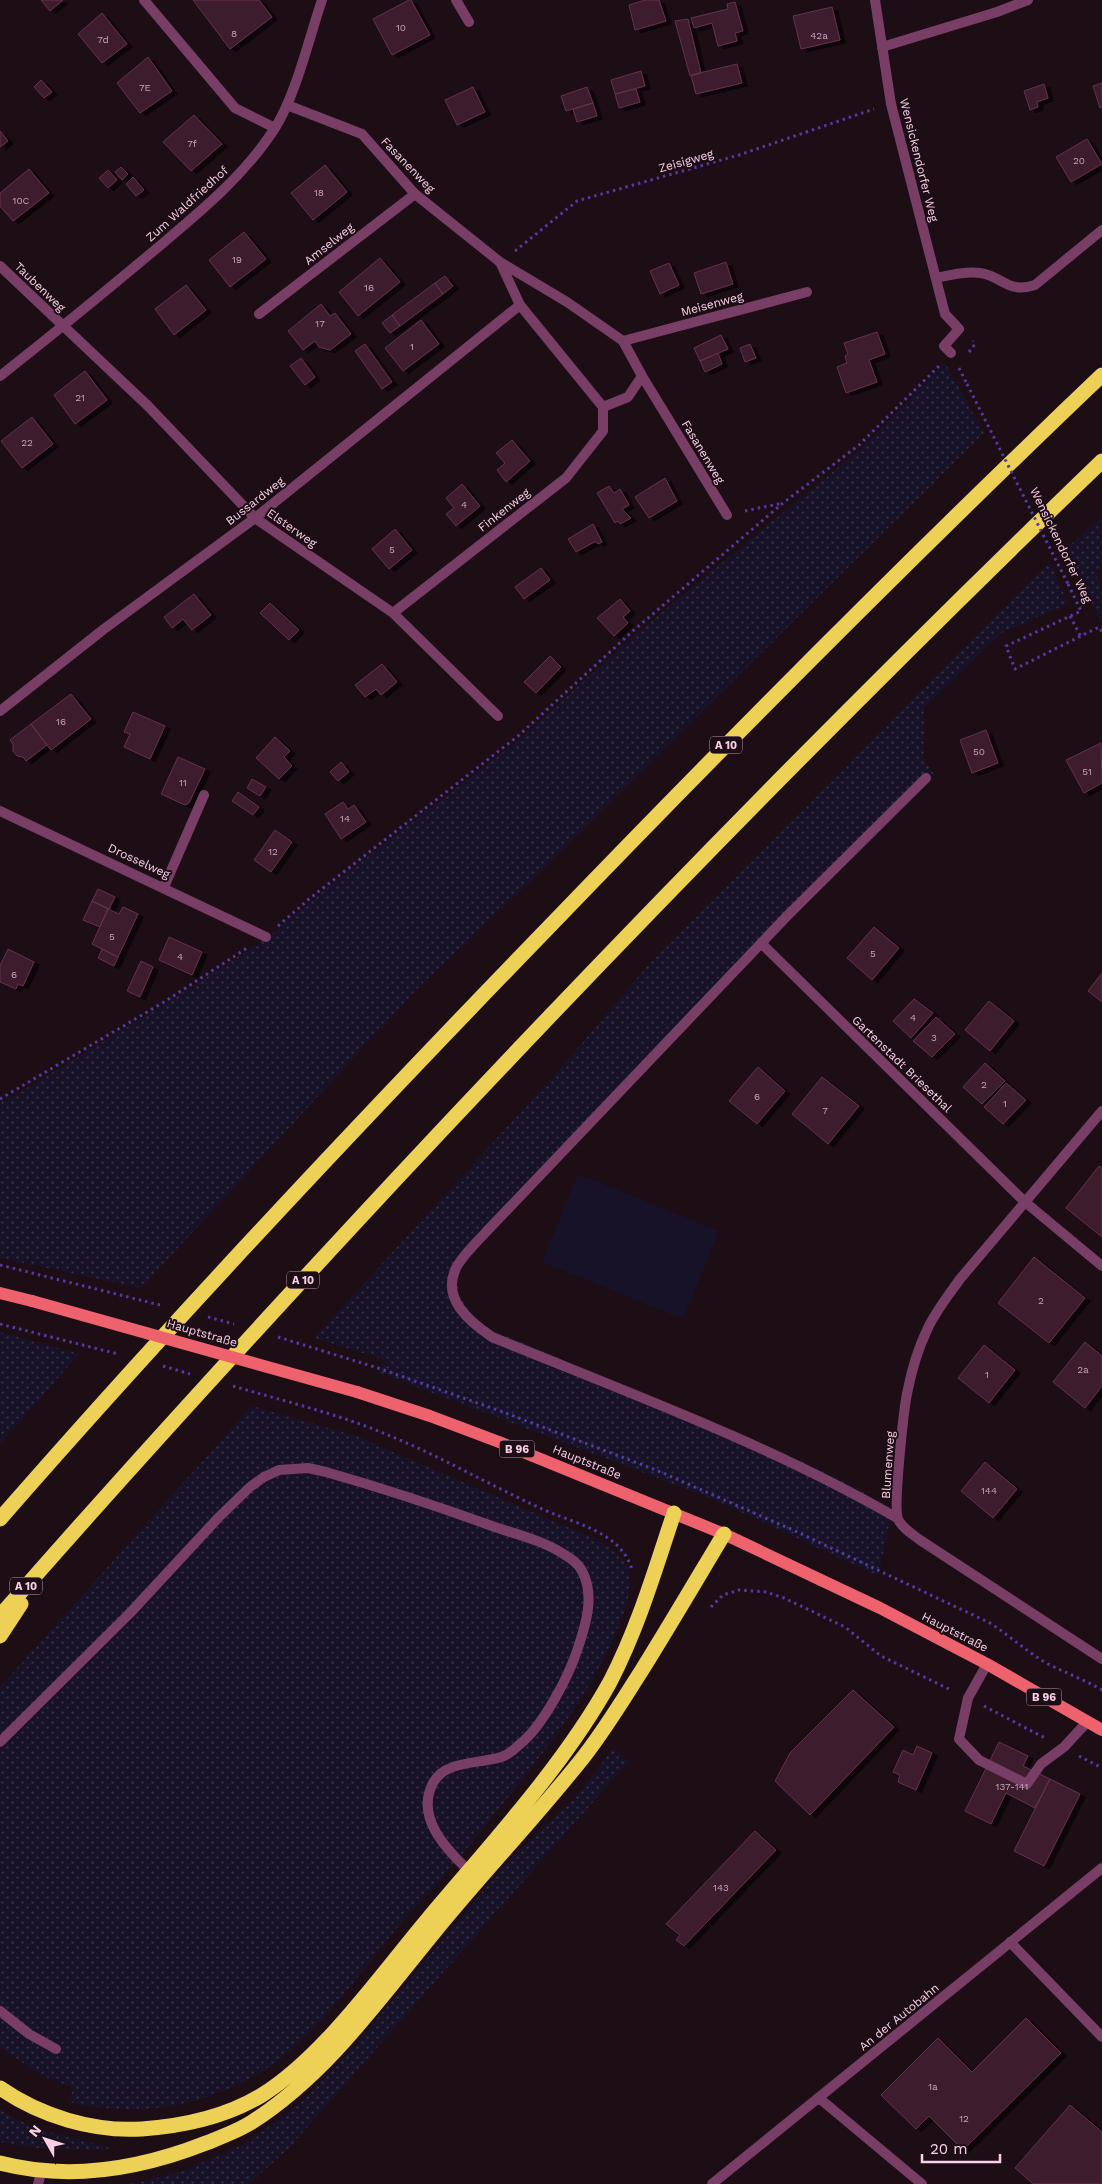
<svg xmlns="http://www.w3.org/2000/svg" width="1102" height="2184" font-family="'Work Sans',sans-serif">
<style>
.grass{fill:url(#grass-dots)}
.garden{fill:#171227}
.building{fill:#3c1c2d;stroke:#66314c;filter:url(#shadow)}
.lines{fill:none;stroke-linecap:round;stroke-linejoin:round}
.path{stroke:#523aa4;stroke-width:3;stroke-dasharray:2.5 4;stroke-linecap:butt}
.lane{stroke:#783e65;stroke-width:10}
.street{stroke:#783e65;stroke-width:10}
.primary{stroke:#ee626e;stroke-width:12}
.highway{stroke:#edd157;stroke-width:15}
.path-bridge{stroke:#523aa4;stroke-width:3;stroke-dasharray:2.5 4;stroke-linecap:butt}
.primary-bridge{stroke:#ee626e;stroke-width:12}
.labels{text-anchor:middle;stroke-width:4;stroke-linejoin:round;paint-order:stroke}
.number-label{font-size:10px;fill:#caa3ba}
.shield{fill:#1d0e16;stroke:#b896aa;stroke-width:1}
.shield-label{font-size:11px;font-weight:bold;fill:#fad0e9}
.street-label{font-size:12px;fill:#fad0e9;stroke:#1d0e16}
</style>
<defs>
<pattern id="grass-dots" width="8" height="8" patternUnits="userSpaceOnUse" patternTransform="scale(1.25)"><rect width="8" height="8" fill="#171227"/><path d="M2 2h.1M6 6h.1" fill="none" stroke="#3a3346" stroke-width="1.8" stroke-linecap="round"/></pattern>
<filter id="shadow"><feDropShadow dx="5.5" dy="3" stdDeviation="0" flood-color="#0009"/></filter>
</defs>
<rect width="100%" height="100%" fill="#1d0e16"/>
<path class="grass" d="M945,363L984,433L532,880L419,987L141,1288L0,1258V1102L12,1097L165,1004L267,938L311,901L520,739L639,631L864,446Z
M1102,516V567L1097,577L1102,591V624L1065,550Z
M1050,562L1068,604L1001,633L924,708V761L935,775L791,915L489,1235C480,1245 468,1256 462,1268C449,1294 471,1315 490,1329L802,1461L845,1482L893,1509L878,1576L713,1499L377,1372L386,1360L314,1338L560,1069L650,963Z
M0,1332L79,1354L0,1444Z
M252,1406L356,1436L597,1540C612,1549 628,1558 630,1578C632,1593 624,1611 619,1625C596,1683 560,1732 521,1781C495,1813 470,1846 443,1877C430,1892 415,1907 402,1922C360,1972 313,2043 256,2075C196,2109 136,2117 69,2102L73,2088L41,2075L0,2048V1687Z
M613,1749L629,1761L289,2148L249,2184H128L150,2180L185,2170L242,2145L287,2114L308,2096L355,2045L508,1861L574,1799Z
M0,2110L34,2128L118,2150H51L0,2142Z"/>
<path class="garden" d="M578,1174L719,1231L683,1319L542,1262Z"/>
<path class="building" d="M41,0H63L50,11Z
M193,0H259L272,17L230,49Z
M409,0H411L430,35L392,55L373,19Z
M645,0H659L666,21L635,30L629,5Z
M735,2L743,31L735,33L737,41L718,46L712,23L694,28L691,18L728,9L727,4Z
M832,7L840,40L801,49L793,16Z
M102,13L127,44L102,63L78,34Z
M688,19L701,73L690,76L675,21Z
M148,57L172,91L140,113L117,83Z
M737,64L742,83L696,94L691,75Z
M641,71L645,86L615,94L611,80Z
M41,80L52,92L44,98L34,87Z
M1102,83V107L1100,108L1093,86Z
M1044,84L1048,98L1037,102L1038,107L1030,110L1024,91Z
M473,87L485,112L457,125L445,100Z
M587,87L593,103L566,111L561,96Z
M636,89L640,102L619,108L615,94Z
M593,103L597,116L577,122L573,109Z
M194,115L222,144L191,171L163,142Z
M0,131L8,141L0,147Z
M1087,139L1102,164L1071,182L1056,157Z
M325,165L347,192L313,220L291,193Z
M121,167L128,174L122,180L115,172Z
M29,169L49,193L13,221L0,206V193Z
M108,170L117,180L108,188L99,178Z
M133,177L144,190L136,196L126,184Z
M244,232L266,259L230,287L209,260Z
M380,258L400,282L358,316L339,292Z
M726,262L733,284L701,294L694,273Z
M669,263L679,285L660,294L650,271Z
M445,276L453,286L443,294L435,283Z
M435,283L443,294L400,326L392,315Z
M186,285L206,310L174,335L155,309Z
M321,304L330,316L335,313L351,334L330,350L319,347L315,341L303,350L288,331Z
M392,315L400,326L390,333L382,323Z
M421,320L439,344L403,371L385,348Z
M877,332L885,354L869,360L877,382L846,393L837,367L847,363L845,356L848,354L844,343Z
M721,335L728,349L700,361L694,348Z
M365,344L392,382L382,389L355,351Z
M750,344L756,358L745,362L740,348Z
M718,353L722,364L705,372L700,361Z
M301,358L315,377L305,385L290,366Z
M85,371L107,400L75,424L54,395Z
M32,417L53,444L22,468L1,441Z
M512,440L530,461L506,482L497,470L505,463L496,453Z
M665,478L677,501L649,518L635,497Z
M462,484L480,506L456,526L446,514L454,508L446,498Z
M609,486L614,493L620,489L629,505L622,509L631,518L620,524L618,521L615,523L597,493Z
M593,524L602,542L598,544L596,541L576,552L568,539Z
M395,529L412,550L389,569L372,549Z
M541,568L550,580L524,599L515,587Z
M194,594L211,615L192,630L183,619L172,628L164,617Z
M620,599L630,611L623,617L628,623L614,636L597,618Z
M270,603L299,630L289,640L260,613Z
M550,656L561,667L536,693L524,682Z
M382,664L397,682L381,695L376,689L365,697L355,685Z
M71,694L91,719L51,750L31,724Z
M133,712L165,726L150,759L124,747L130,734L124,732Z
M31,724L47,745L26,761L23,757L17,756L13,751V744L10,740Z
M986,730L998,763L972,773L960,740Z
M275,737L290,751L284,757L292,766L279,779L256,758Z
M1101,743L1102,783L1084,793L1066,760Z
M178,757L205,769L189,803L185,805L161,794Z
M341,762L349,772L338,781L330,772Z
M252,779L266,787L260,796L247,788Z
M238,792L259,807L253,815L232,801Z
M343,802L348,809L354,805L366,822L341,839L325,814Z
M275,830L292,842L271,872L254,860Z
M98,889L115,897L109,909L92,901Z
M92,901L108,909L100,927L83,920Z
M123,907L138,914L118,957L92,944L108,909L119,914Z
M874,927L899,948L872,980L847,958Z
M169,937L202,952L192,975L159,960Z
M8,949L34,962L23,986L18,984L16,989L0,982V966Z
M102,949L118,957L114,966L98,958Z
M141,961L153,967L140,997L127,991Z
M1102,973V1002L1088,991Z
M914,999L933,1013L911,1038L893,1021Z
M989,1001L1014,1021L990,1051L965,1030Z
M936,1017L955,1034L932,1057L913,1041Z
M985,1063L1005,1081L982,1104L963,1087Z
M758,1067L785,1091L757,1124L729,1101Z
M822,1077L859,1106L828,1144L792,1114Z
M1006,1083L1026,1100L1003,1124L984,1107Z
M1099,1166L1102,1168V1237L1066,1208Z
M1034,1257L1085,1298L1049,1343L998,1303Z
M1085,1342L1102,1356V1386L1085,1408L1053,1382Z
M984,1345L1015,1370L989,1403L958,1378Z
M985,1462L1017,1489L993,1518L961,1491Z
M853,1690L894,1727L810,1815L775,1781L790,1753Z
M999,1742L1028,1756L1023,1766L1050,1779L1035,1808L1006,1793L991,1824L965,1811Z
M917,1746L932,1753L916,1790L898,1782L900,1775L893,1772L903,1750L913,1755Z
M1050,1779L1080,1794L1044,1866L1014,1851Z
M755,1831L776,1850L684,1946L676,1940L680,1935L666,1924Z
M1026,2018L1061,2053L963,2150L929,2116L916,2129L881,2095L938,2038L972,2072Z
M1070,2105L1102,2132V2184H1033L1015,2168Z"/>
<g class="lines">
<path class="path" d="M515,251L577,201L739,155L874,109
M969,352L975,344L973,341
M959,368L967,384
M745,511L783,503
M1068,584L1081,611L1006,646L1015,669L1099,627L1102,632
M1070,616L1081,637
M278,926L309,899L518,736L634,630L783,503L859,445L939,366
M0,1099L164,1002L247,948
M0,1265L164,1306
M208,1317L234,1324
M0,1324L118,1354
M278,1337L378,1368L503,1412L656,1470L793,1530L990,1623C1010,1636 1027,1652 1048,1664C1066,1673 1085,1680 1102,1690
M163,1366L190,1374
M233,1386C287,1402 343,1415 395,1438C443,1458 490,1485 538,1507C570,1523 621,1530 632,1570
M711,1607L723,1595L739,1590L766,1592L784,1598L845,1627L881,1656L951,1690
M984,1706L1045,1738
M1079,1756L1102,1768"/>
<path class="lane" d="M882,47L997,12L1028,0
M936,278C950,275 966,271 980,273C1003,276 1007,294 1035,285L1102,230
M259,314L415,194
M623,341L807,292
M164,887L204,795
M897,1518C769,1444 629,1393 492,1337C470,1322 441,1299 456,1268C463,1255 476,1243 486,1232L787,916L926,778
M987,1664L968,1698L959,1739L979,1760L1027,1784L1041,1764L1064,1747L1088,1721
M0,1742L130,1613L219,1517L250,1487L264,1477L279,1470L308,1468L326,1472C382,1488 437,1506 492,1526C515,1534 541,1540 562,1553C570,1558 578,1563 582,1571C595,1595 586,1624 578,1648C569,1676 543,1726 520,1744C515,1749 508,1755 501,1757C480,1764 445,1760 433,1783C415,1817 446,1849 468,1870
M1010,1942L1102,2037
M0,2011L29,2034L56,2049
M38,2184L42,2170"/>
<path class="street" d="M144,0L235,108L275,128
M456,0L469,22
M875,0L891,104L945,314L959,329L944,346L951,353
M287,105L362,134L415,194L500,262L520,305L603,407L628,397L642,376L623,341L567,302L500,262
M0,266L148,406L255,518L393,613L498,716
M0,376C51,336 101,295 150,254C195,216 243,178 275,128C296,95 309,38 322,0
M642,376L727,515
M393,613L566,478L603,431V407
M0,711L104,629L255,518L520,305
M0,811L266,937
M761,943L1025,1202L1102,1266
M1102,1111L960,1279C948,1296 935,1312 927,1330C918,1349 912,1369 908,1389C904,1405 893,1507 898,1519C902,1528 912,1534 920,1540L1102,1659
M819,2098L922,2184
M712,2184L1102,1868"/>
<path class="primary" d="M0,1293L32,1301
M357,1392L430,1416L499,1442L724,1534L880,1608L987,1664L1102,1730"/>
<path class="highway" d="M0,1519C177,1316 361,1121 548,928C729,740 913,555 1102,375
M0,1616C130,1467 264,1321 399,1176C627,932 861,693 1102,461
M0,1636L21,1604
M0,2088C40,2116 93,2132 142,2129C184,2126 226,2117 262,2095C323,2057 380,1976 427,1920C489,1846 563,1767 610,1682C638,1628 655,1570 674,1513
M0,2163C69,2181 140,2169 206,2143C221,2137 238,2131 252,2122C327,2074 380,1998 436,1930C484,1871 538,1815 585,1755C606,1728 624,1698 642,1670C670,1625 697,1579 724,1534"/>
<path class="path-bridge" d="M967,384L1068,584"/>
<path class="primary-bridge" d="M32,1301L357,1392"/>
</g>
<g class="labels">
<g class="number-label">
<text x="401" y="31">10</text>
<text x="234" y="37">8</text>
<text x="819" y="39">42a</text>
<text x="103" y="43">7d</text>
<text x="145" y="91">7E</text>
<text x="192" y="147">7f</text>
<text x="1079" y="164">20</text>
<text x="319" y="196">18</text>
<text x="21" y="204">10C</text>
<text x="237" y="263">19</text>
<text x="369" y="291">16</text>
<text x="320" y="327">17</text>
<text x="412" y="350">1</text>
<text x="80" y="401">21</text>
<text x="27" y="446">22</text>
<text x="464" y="508">4</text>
<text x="392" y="553">5</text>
<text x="61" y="725">16</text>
<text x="979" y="755">50</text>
<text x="1087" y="775">51</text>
<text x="183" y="786">11</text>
<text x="345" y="822">14</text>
<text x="273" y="855">12</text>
<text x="112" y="940">5</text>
<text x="873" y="957">5</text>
<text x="180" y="960">4</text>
<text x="14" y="978">6</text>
<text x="913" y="1021">4</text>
<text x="934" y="1041">3</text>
<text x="984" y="1088">2</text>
<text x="757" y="1100">6</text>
<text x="1005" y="1107">1</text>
<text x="825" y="1114">7</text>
<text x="1041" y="1304">2</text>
<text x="1083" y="1373">2a</text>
<text x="987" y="1378">1</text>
<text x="989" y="1494">144</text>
<text x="1012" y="1790">137-141</text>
<text x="721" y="1891">143</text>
<text x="933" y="2090">1a</text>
<text x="964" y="2122">12</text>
</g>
<g class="shield">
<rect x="710" y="736.5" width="32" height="17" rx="4"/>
<rect x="287" y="1271.5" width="32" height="17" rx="4"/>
<rect x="499.5" y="1440.5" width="35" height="17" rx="4"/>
<rect x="10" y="1577.5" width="32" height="17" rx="4"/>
<rect x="1026.5" y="1688.5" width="35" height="17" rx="4"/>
</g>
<g class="shield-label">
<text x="726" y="749">A 10</text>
<text x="303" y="1284">A 10</text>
<text x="517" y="1453">B 96</text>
<text x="26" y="1590">A 10</text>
<text x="1044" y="1701">B 96</text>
</g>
<g class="street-label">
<text transform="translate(919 160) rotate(76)" y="4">Wensickendorfer Weg</text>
<text transform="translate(686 161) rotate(-16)" y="4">Zeisigweg</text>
<text transform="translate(408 165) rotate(46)" y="4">Fasanenweg</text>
<text transform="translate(187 204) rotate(-42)" y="4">Zum Waldfriedhof</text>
<text transform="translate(329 244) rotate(-38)" y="4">Amselweg</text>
<text transform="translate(40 287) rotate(44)" y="4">Taubenweg</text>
<text transform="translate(712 304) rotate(-15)" y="4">Meisenweg</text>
<text transform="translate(703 452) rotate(59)" y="4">Fasanenweg</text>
<text transform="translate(255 501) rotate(-38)" y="4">Bussardweg</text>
<text transform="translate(504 510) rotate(-38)" y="4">Finkenweg</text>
<text transform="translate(292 528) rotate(35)" y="4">Elsterweg</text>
<text transform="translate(1061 545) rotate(64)" y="4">Wensickendorfer Weg</text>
<text transform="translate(139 861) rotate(25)" y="4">Drosselweg</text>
<text transform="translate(902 1064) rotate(44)" y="4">Gartenstadt Briesethal</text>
<text transform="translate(202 1333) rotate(16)" y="4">Hauptstraße</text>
<text transform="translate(587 1462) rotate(22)" y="4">Hauptstraße</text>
<text transform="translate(888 1465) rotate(-86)" y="4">Blumenweg</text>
<text transform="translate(955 1632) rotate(27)" y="4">Hauptstraße</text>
<text transform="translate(899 2017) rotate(-39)" y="4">An der Autobahn</text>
</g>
</g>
<g transform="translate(45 2139) rotate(309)" stroke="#1d0e16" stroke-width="4" paint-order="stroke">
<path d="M0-4L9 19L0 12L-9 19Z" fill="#fad0e9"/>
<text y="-8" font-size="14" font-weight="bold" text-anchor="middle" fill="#fad0e9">N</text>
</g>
<path d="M922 2154v8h78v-8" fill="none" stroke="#fad0e9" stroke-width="2.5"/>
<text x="930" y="2154" font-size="15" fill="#fad0e9" stroke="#1d0e16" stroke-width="4" paint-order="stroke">20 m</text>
</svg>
